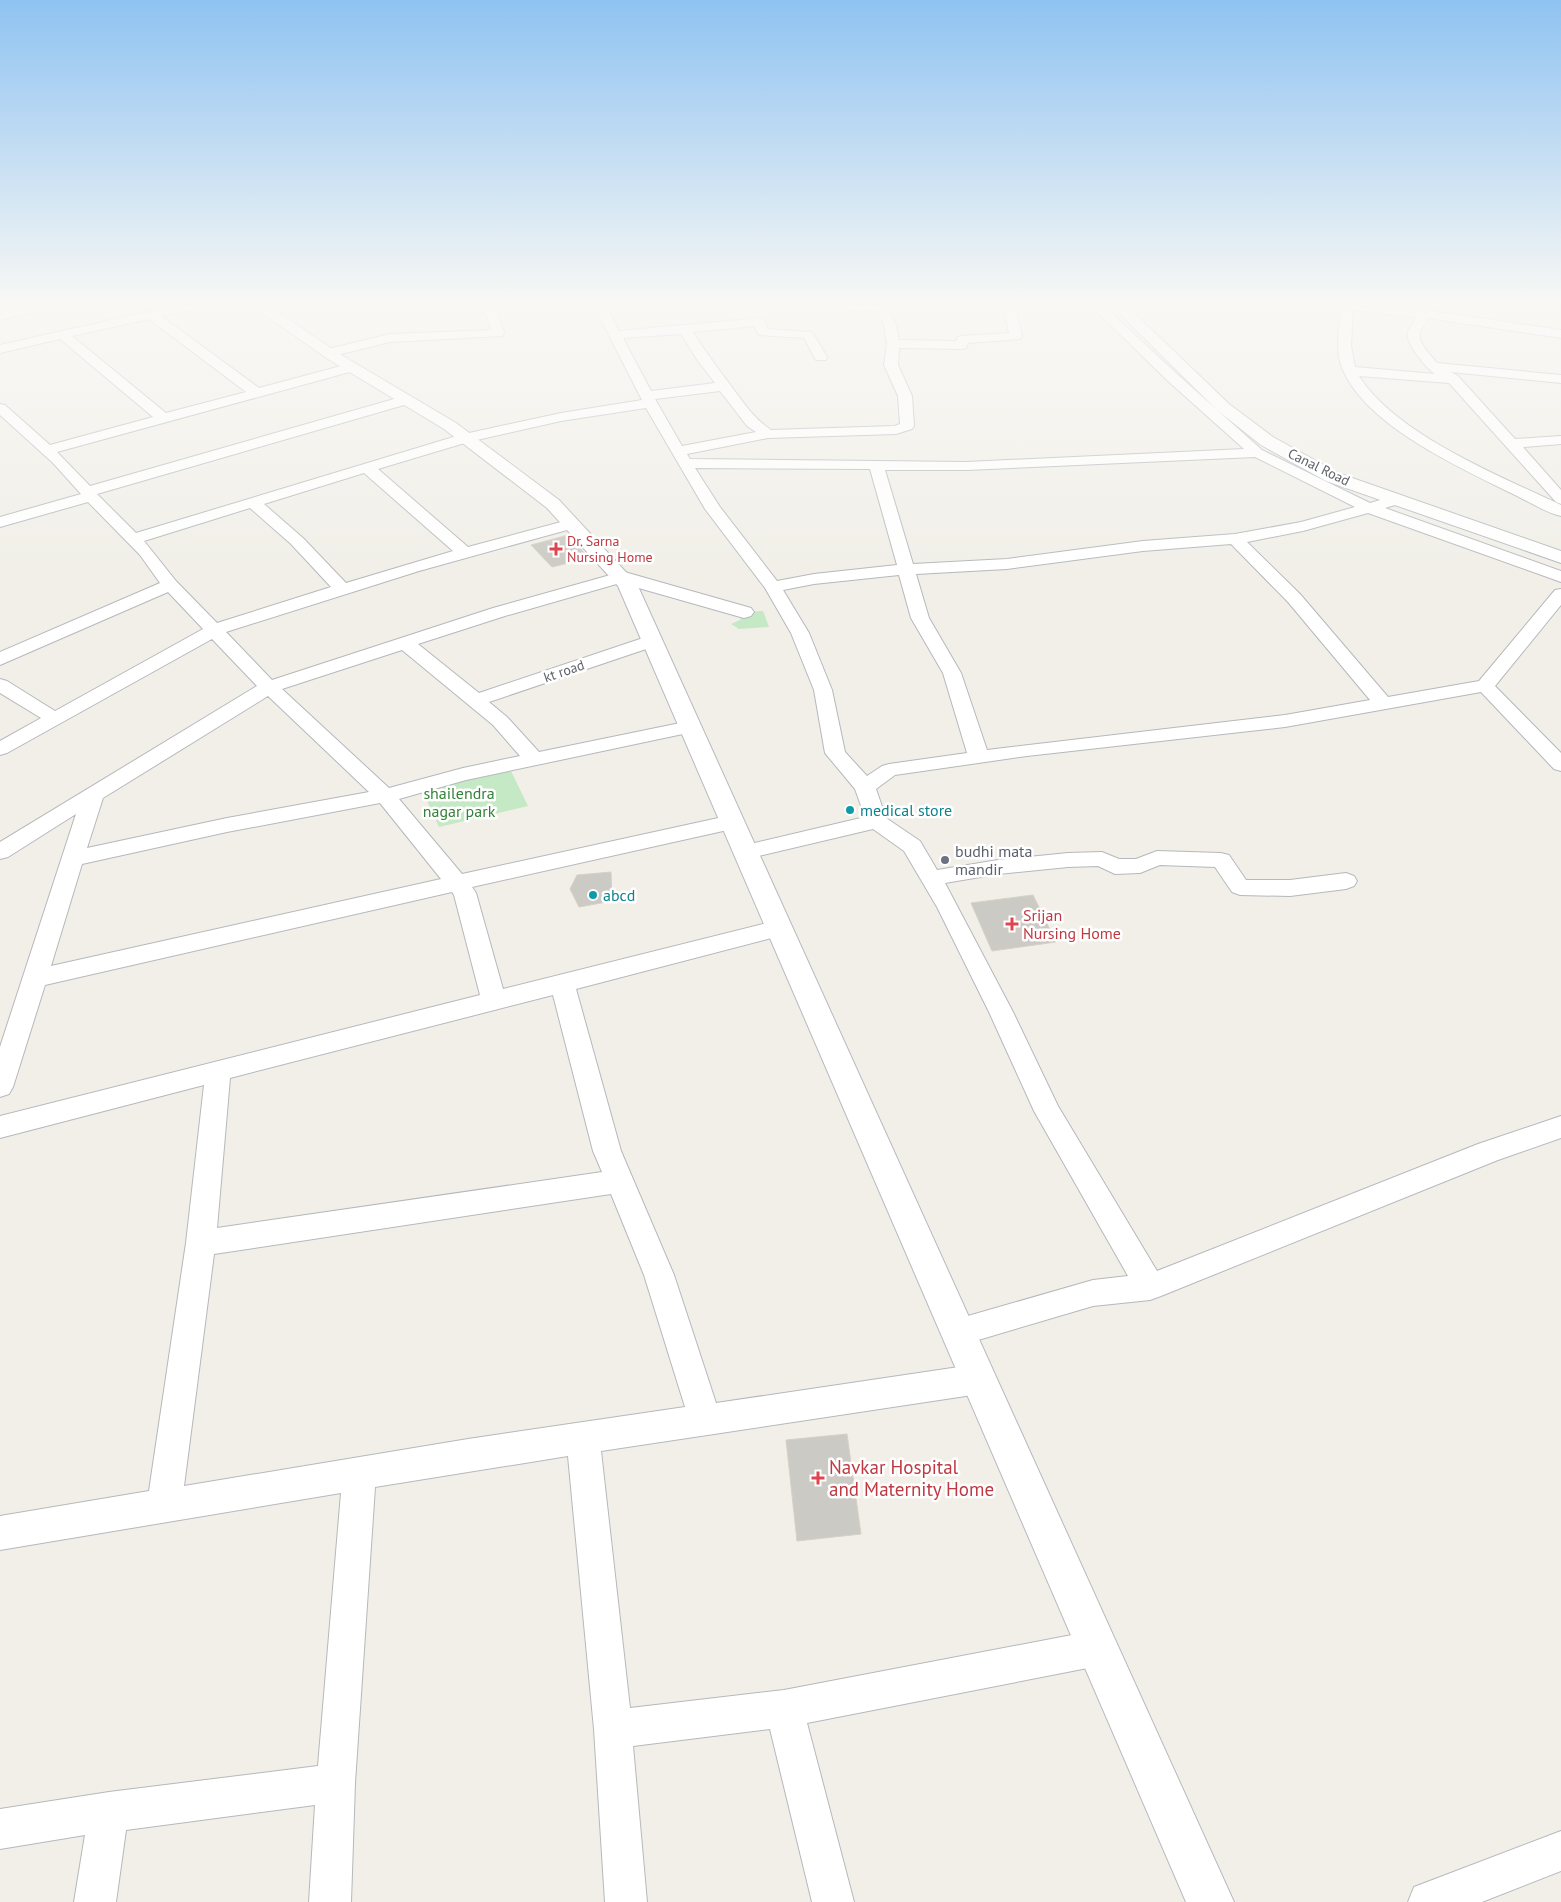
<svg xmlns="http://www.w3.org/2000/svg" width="1561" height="1902" font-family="'PT Sans',sans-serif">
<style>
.green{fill:#c5e8c5}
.building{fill:#cccac5;stroke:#d6d1c6}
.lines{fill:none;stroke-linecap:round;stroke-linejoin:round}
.minor-casing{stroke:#b5b8bc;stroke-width:2}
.tertiary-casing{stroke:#b5b8bc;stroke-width:2}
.secondary-casing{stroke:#b6babf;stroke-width:2}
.minor{fill:#fff;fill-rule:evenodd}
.tertiary{fill:#fff;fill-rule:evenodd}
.secondary{fill:#fff;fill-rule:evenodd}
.health-dot{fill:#e0444e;stroke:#fff;stroke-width:2}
.culture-dot{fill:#0f9aa8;stroke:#fff;stroke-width:2}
.worship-dot{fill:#6b7280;stroke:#fff;stroke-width:2}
.labels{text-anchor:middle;stroke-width:5;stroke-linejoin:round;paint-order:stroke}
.far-street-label{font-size:14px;fill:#5f6368;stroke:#fff}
.far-health-label{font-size:14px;fill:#be3a42;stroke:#fff;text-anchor:start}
.park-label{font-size:16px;fill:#348238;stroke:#fff}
.culture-label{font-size:16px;fill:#0d838f;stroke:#fff;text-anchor:start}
.worship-label{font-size:16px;fill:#5b616d;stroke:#fff;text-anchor:start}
.health-label{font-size:16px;fill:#be3a42;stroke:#fff;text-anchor:start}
.near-health-label{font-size:19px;fill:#be3a42;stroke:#fff;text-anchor:start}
</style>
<rect width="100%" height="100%" fill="#f1efe8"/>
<path class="green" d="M763,611L769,627L739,629L731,624L740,620L744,612Z
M511,771L528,806L439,827L422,790Z"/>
<path class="building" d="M568,535L589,558L552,567L531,545Z
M611,872L612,901L579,907L570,889L577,875Z
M1033,895L1056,942L992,951L971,903Z
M847,1434L861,1534L797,1541L786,1440Z"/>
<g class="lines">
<g class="minor-casing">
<path id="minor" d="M27,306H50L48,309L0,320V312Z
M173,306H196L194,309L161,316L259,388L352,363L359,367L357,370L57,452L90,486L401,397H411L413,400L411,403L97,494L136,533L460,435L561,413L642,400L594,306H606L619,331L759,318L763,319L768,329L812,332L827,357L826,360H816L804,338L759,335L754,326L693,332C702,347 712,360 722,374C738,394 749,415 771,430L894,426L900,424L898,396L884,365L887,344L884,325L877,311L845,310L839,306H886L896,325L899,340L956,341L958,337L962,336L1009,333L1003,306H1015L1022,336L1020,339L968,343L966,348L962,349L899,348L898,365L912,396L914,426L912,429L896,434L768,438L687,454L690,459L967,462L1244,449L1168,381L1091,306H1104L1178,375L1262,450L1370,503L1397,495L1402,497L1405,500L1402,503L1385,508L1561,571V582L1368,513L1303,531L1247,542L1300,594L1388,697L1479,681L1555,590L1561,589V605L1495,686L1561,753V771L1554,769L1481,692L1285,727L1027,756L895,775L876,789L886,818L920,841L937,870L998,860L1068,853L1102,852L1119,859H1136L1157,851L1221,853L1229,855L1246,880H1290L1346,873L1354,876L1357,881L1354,886L1346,889L1290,896L1240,895L1232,892L1215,867L1160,865L1140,873L1115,874L1098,866L1068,867L998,874L945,883L1013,1012L1058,1106L1157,1271L1478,1144L1561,1116V1138L1498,1160L1161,1296L1150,1300L1093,1306L958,1346L947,1342L943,1332L947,1322L1093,1280L1128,1276L1034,1111L989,1012L937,907L904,851L873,829L746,859L738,857L735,852L738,847L746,845L865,817L855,789L825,753L814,690L791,633L765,588L705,509L646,408L561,421L468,442L378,469L468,547L572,519L578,521L580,524L578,527L419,571L226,632L272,680L493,608L621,572L627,573L629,577L627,581L505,616L418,644L479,693L646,637L652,636L658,637L661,641L658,645L489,702L507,717L539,752L690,721L697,723L700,727L697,731L466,780L399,799L462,874L732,815L740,817L743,822L740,827L732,829L472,887L476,893L503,989L779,920L787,922L791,928L787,934L576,989L621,1151L674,1275L716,1403L979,1364L990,1369L995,1379L990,1389L979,1394L601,1451L630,1708L784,1690L1098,1630L1111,1635L1116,1648L1111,1661L1098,1666L807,1723L854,1902H812L770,1729L633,1746L647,1902H605L594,1729L568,1456L375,1487L355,1783L351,1902H309L315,1805L126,1830L116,1902H74L85,1835L0,1849V1809L109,1792L318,1766L341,1493L0,1550V1516L149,1491L186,1243L204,1085L0,1138V1116L480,995L454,895L452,892L45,985L13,1087L9,1094L0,1097V1047L76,814L8,857L0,859V842L257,686L212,639L7,753L0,755V741L41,718L0,693V679L7,681L55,711L203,629L168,592L0,665V652L160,583L140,555L88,502L0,527V517L81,494L53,463L0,415V404L5,405L50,445L153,417L60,339L0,353V345ZM149,319L246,392L166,413L72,336ZM681,334L698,361L715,383L651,391L623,338ZM720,391L747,426L756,432L682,446L655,399ZM1255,457L1355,507L1301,522L1235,534L1143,541L1007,559L913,564L885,470H967ZM695,468L870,469L897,565L814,574L777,581L720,507ZM364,473L453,551L346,583L303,538L264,504ZM250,508L291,544L331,587L217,623L176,581L144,541ZM1231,544L1288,602L1370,700L1285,715L987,750L961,673L929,618L916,574L1007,569L1143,551ZM899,575L911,618L943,673L967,753L889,764L882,766L867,776L845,752L832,690L809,633L783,590L814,584ZM402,650L493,725L520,756L463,768L389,788L282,689ZM268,696L369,792L227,818L87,848L103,798ZM380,803L441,879L51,966L82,864L227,832ZM553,995L593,1151L602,1172L217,1228L230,1078ZM611,1194L644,1275L685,1407L468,1439L184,1486L214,1254Z
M484,306H496L504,333L502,336L390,342L329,357L323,353L324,350L390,334L491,330Z
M1341,306C1415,306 1487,319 1561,330V338L1427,318C1427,325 1422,326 1420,332C1417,343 1431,355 1437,363L1561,375V383L1451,372L1458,376L1515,439L1561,436V444L1523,447L1561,490V504L1556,502L1449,383L1359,376C1395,434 1500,476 1561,505V516C1544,512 1528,501 1513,494C1460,468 1367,426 1343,370C1334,351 1340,326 1341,306ZM1353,310L1415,317C1415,324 1411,325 1408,331C1404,342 1426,368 1435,374L1355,367L1351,346Z
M1561,1831V1871L1482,1902H1408L1414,1887Z"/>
</g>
<g class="tertiary-casing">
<path id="tertiary" d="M621,571L751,608L754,612L751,616L744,618L614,581L611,577L614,573Z"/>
</g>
<g class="secondary-casing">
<path id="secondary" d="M252,306H269L338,353L456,423L559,500L637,584L1234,1902H1186L618,586L547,508L444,429L328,359Z
M1112,306H1127L1229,404L1273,437L1338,473L1561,551V563L1326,481L1261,445L1217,410Z"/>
</g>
<use href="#minor" class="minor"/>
<use href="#tertiary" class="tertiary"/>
<use href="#secondary" class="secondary"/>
</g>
<linearGradient id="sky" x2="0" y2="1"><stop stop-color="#8fc3f1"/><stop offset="0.53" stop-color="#f9f8f5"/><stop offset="1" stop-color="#f9f8f5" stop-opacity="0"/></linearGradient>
<rect width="1561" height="573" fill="url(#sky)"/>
<g class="health-dot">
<path d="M553.5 541.5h5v5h5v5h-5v5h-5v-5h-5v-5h5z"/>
<path d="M1009.5 916.5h5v5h5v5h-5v5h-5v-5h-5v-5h5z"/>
<path d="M815.5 1470.5h5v5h5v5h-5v5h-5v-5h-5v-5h5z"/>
</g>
<g class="culture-dot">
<circle cx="850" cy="810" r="5"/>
<circle cx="593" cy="895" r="5"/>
</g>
<circle class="worship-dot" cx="945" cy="860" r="5"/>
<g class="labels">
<g class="far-street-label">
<text transform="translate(1319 467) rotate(26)" y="5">Canal Road</text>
<text transform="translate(564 671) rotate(-19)" y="5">kt road</text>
</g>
<g class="far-health-label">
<text x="567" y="546">Dr. Sarna<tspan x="567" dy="16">Nursing Home</tspan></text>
</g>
<g class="park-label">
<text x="459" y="799">shailendra<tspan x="459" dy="18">nagar park</tspan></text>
</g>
<g class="culture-label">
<text x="860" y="816">medical store</text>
<text x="603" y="901">abcd</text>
</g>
<g class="worship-label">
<text x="955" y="857">budhi mata<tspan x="955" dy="18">mandir</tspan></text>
</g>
<g class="health-label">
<text x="1023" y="921">Srijan<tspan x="1023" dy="18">Nursing Home</tspan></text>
</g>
<g class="near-health-label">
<text x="829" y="1474">Navkar Hospital<tspan x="829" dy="22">and Maternity Home</tspan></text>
</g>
</g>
</svg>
